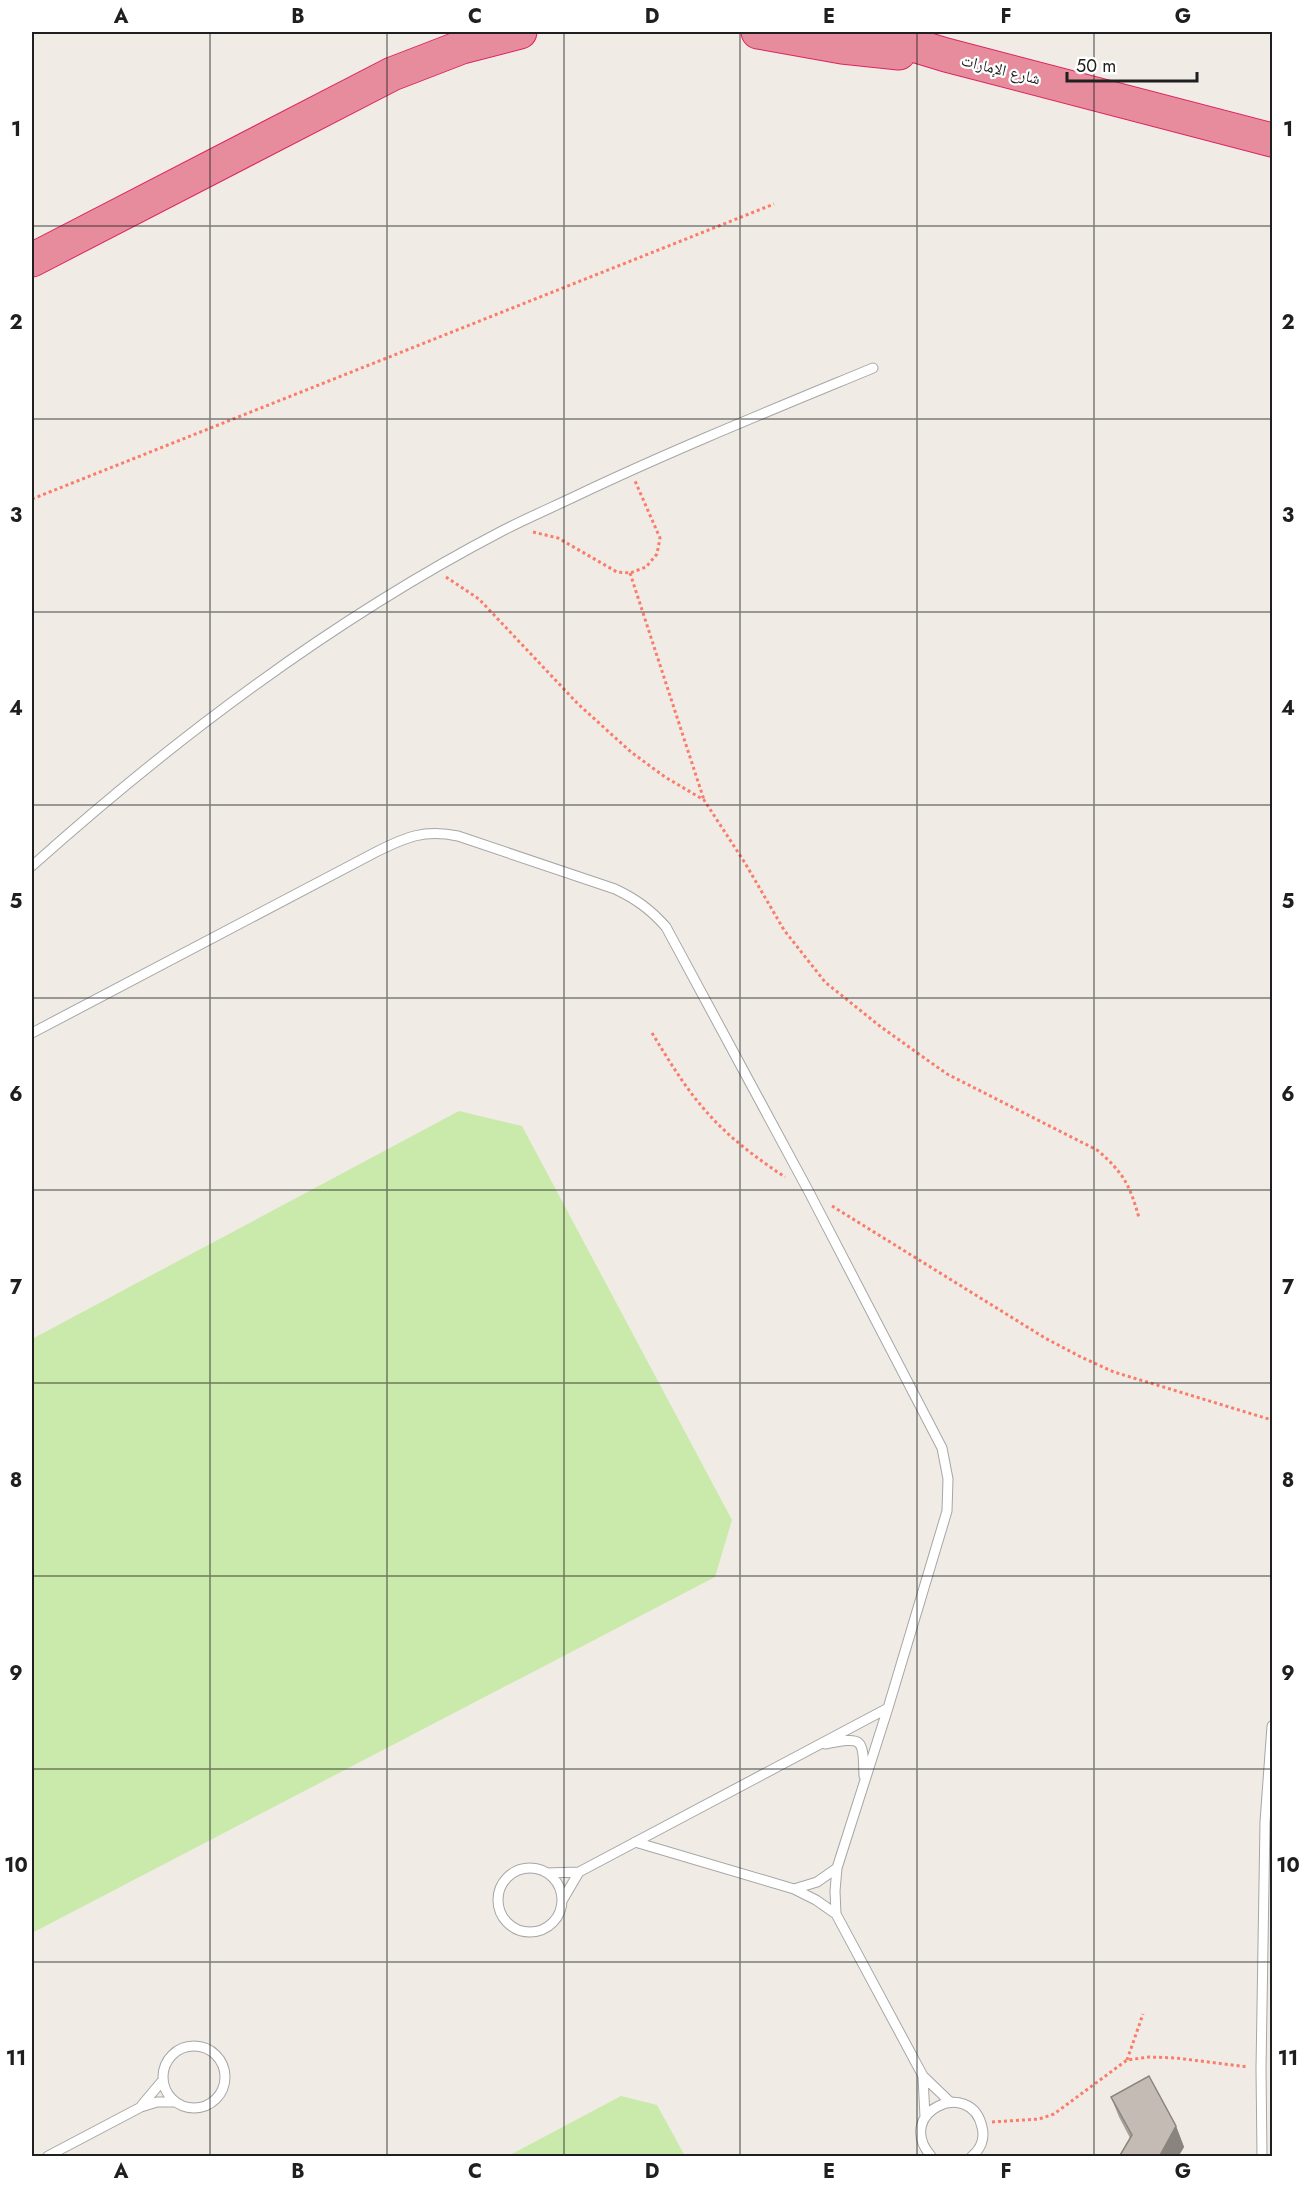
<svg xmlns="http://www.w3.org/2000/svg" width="1304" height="2188" font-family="Jost,'Noto Naskh Arabic',sans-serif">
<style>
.grass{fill:#c9eaab}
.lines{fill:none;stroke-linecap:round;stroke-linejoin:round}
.service-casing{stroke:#a6a6a6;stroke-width:11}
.motorway-casing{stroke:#dc2461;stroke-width:35}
.path{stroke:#fa7c6b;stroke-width:3;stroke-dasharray:3 3;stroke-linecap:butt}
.service{stroke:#fff;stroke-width:9}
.motorway{stroke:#e78c9c;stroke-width:33}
.wall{fill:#a9a29b}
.shaded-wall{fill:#89847e}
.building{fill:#c4bcb4;stroke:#89847e;stroke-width:1.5}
.grid{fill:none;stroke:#1f1f1f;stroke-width:1.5;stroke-opacity:0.55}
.labels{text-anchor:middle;stroke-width:4.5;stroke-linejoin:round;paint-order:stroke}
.street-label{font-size:16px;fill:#1f1f1f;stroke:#fff}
.neatline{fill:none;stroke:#1f1f1f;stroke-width:2}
.grid-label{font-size:20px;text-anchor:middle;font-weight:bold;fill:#1f1f1f}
</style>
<rect width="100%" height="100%" fill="#f0ece5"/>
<path class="grass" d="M459,1111L522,1126L732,1520L715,1577L32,1933V1339Z
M621,2096L657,2105L685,2156H508Z"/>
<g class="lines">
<g class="service-casing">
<path id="service" d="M32,866C174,739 333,619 502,531C527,518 553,507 578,495C675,449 774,409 873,368
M32,1033L376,852C406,837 424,829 458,836L615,889C636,899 650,909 666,927L809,1192L942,1448L948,1479L947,1511L888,1708L837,1868L835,1891L836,1914L923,2076L950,2102
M825,1744C863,1737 863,1737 864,1776
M635,1842L794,1889L816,1900L836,1914
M498 1900a32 32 0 1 1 64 0a32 32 0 1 1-64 0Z
M547,1873L579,1872L888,1708
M794,1889L817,1882L837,1868
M562,1901L579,1872
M163 2077a31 31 0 1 1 62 0a31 31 0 1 1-62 0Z
M923,2076L925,2117
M142,2105L163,2080
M48,2156L141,2107L157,2102H174
M931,2156C893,2112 971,2077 982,2127C985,2138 981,2149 972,2156
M1262,2156L1261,2069L1265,1822L1272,1726"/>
</g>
<g class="motorway-casing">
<path id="motorway" d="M758,32L842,47L899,53
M870,32L946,55L1272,140
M32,260L392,74L462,47L520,32"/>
</g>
<path class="path" d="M32,499L774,204
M533,532L558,538L617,572L630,573L646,567L657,554L660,538L635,481
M630,573L704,800
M446,577L479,599L578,704L631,752L665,777L704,800L745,863L784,930L825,982L881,1027L947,1074L1097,1150C1123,1172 1130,1185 1139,1218
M652,1033C668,1059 684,1086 704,1109C727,1136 756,1158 785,1177
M832,1206L1045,1338L1079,1356L1114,1372L1272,1420
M1127,2060L1143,2014
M992,2122L1039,2119L1054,2114L1127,2060L1149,2057L1176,2058L1248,2067"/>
<use href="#service" class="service"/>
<use href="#motorway" class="motorway"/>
</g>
<path class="wall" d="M1111,2097L1176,2126L1184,2147L1178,2157H1119L1130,2138L1119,2117Z"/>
<path class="shaded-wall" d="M1176,2126L1184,2147L1178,2157H1159Z"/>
<path class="building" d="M1149,2076L1176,2126L1159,2157H1119L1132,2135L1111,2097Z"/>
<path class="grid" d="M210,32V2156M387,32V2156M564,32V2156M740,32V2156M917,32V2156M1094,32V2156M32,226H1272M32,419H1272M32,612H1272M32,805H1272M32,998H1272M32,1190H1272M32,1383H1272M32,1576H1272M32,1769H1272M32,1962H1272"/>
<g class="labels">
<g class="street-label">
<text transform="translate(1001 69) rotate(14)" y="6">شارع الإمارات</text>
</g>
</g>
<rect width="1304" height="2188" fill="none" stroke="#ffffff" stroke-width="66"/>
<path d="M1067 72v9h130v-9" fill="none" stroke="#1f1f1f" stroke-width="3"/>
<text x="1076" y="72" font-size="18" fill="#1f1f1f" stroke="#ffffff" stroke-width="4.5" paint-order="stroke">50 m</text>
<rect x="33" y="33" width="1238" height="2122" class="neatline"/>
<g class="grid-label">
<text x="121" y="23">A</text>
<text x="298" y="23">B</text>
<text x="475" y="23">C</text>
<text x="652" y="23">D</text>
<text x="829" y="23">E</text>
<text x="1006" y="23">F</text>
<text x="1183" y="23">G</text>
<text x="16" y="136">1</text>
<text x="1288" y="136">1</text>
<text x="16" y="329">2</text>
<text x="1288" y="329">2</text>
<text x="16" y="522">3</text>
<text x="1288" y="522">3</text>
<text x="16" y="715">4</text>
<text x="1288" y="715">4</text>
<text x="16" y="908">5</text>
<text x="1288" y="908">5</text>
<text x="16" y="1101">6</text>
<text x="1288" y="1101">6</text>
<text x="16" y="1294">7</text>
<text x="1288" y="1294">7</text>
<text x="16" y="1487">8</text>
<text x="1288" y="1487">8</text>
<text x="16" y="1680">9</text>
<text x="1288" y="1680">9</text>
<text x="16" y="1872">10</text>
<text x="1288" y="1872">10</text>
<text x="16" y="2065">11</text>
<text x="1288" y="2065">11</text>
<text x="121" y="2178">A</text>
<text x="298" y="2178">B</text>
<text x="475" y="2178">C</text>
<text x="652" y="2178">D</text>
<text x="829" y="2178">E</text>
<text x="1006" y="2178">F</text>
<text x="1183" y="2178">G</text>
</g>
</svg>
